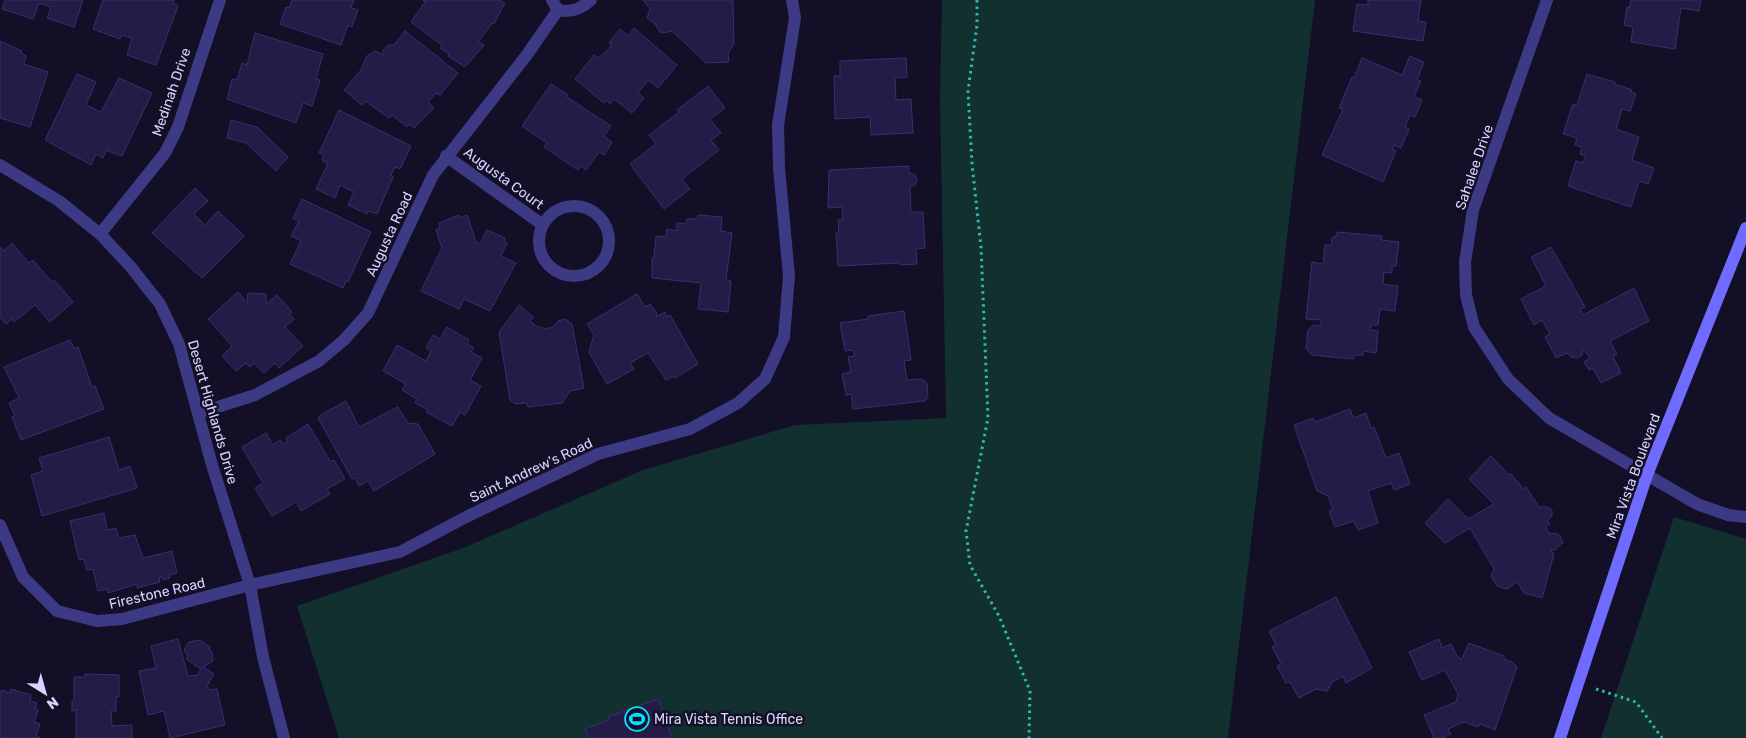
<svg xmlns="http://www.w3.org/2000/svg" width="1746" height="738" font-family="Rubik,sans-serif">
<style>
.green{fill:#12302f}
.building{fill:#241b47;stroke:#3b2d73}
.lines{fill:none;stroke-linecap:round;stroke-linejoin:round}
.path{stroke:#2fb8b0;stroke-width:3;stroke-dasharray:2.5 4;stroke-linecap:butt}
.street{stroke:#3d3a85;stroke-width:12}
.secondary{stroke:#6f6bff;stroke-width:12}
.labels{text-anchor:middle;stroke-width:5;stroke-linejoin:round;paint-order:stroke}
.street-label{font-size:14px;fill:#d9d4ff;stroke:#130f26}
.poi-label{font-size:14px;fill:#d9d4ff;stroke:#130f26;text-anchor:start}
</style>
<rect width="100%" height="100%" fill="#130f26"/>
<path class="green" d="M942,0H1315L1228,738H339L297,606L463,548L643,470L795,425L946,418L940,99Z
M1674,517L1746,539V738H1601Z"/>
<path class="building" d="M5,0H83L74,27L47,18L51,7L39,3L33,19L2,9Z
M103,0H175L172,2L178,6L156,65L127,55L132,38L121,35L120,39L93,29Z
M292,0H354L351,8L358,10L352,27L348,25L341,45L280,24L286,7L289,8Z
M423,0H500L505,3L494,24L492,23L478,42L484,45L465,67L448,56L449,54L440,48L442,45L411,22L425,2Z
M643,0H733L734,44L728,53L729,62L706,63L672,31L663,33L660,32L655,24L647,18L650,9Z
M1368,0H1421L1418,21L1426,22L1423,41L1353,31L1357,4L1368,5Z
M1631,0H1701L1699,11L1681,8L1675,49L1631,42L1633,27L1624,25L1627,7L1629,8Z
M634,28L677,65L658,88L648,80L638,93L644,98L632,113L614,99L610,104L606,100L604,103L575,79L594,55L598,58L607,51L612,44L609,43L620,29L628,36Z
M405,31L458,73L440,95L436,93L428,102L434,108L414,128L409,124L407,127L392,115L389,118L365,101L362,105L344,90L361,70L367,56L375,51L383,55V50L388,45H394Z
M255,33L323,54L316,79L320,80L312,106L303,103L296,123L227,99L232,79L237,80L242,63L247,65Z
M0,41L22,51L21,53L26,56L24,64L48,72L30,127L0,118Z
M1410,56L1424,62L1417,80L1421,81L1414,97L1422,100L1415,117L1410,115L1405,127L1409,129L1401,148L1394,145L1392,149L1396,151L1383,182L1322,155L1343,109L1339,108L1352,77L1354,78L1362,58L1402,75Z
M906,58L907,77L895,78L896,100L911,99L913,133L871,135L870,117L835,119L834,76H840V61Z
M77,74L96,82L86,105L101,112L119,78L152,93L122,156L108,151L107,149L103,158L96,154L91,165L45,140Z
M1587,74L1615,82L1614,84L1632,90L1631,92L1636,94L1630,111L1622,109L1616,129L1639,137L1632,160L1654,168L1648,184L1639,181L1631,207L1568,186L1576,161L1583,163L1586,156L1580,154L1582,147L1575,145L1577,138L1563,134L1573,104L1577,105Z
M551,84L568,95L567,97L611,126L604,136L612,142L604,155L599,152L586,170L581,166L578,170L544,147L547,143L522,126Z
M708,86L725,108L710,119L721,133L711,140L719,150L682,179L690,189L664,209L630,164L656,144L649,135L679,112L677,110Z
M339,110L411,146L400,169L395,167L391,175L393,177L377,214L368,211L367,214L348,205L354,192L340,185L335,198L316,189L328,163L322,160L324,155L319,153Z
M231,120L257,127L288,157L276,171L246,143L227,138Z
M909,166V173L915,175L917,180L915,185L910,187L911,212H923L925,248L916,249L917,264L900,265L899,263L838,266L836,233H839L838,220H843L842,207L828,208L829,170Z
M195,188L208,201L194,214L205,225L218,211L244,236L202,278L152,233Z
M302,199L371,232L348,282L346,281L343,288L290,264L301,241L291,236L299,221L293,218Z
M459,215L460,218L467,215L476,242L480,244L487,230L505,238L504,241L507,243L501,256L516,263L490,311L464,299L459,309L421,291L442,248L436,230L440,228L439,223Z
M699,215L722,217L721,231L732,233L726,280L731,281L728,312L698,309L701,283L652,278V258H654L656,236L666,237L667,229L677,231V223L686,224L687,219H694Z
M1337,232L1382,236L1381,240L1399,242L1396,266H1392V273L1384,272L1383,284L1398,286L1395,311L1380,309L1378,325H1371L1370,330L1378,331L1376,353L1363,351V355H1354L1353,359L1312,355L1306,349L1308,330L1314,325L1321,326V320L1306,319L1312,262L1323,264L1325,245H1331L1332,238L1336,236Z
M12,243L29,263L33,260L52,282L54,280L73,302L50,322L35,305L14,322L12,319L6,324L0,317V247L3,251Z
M1551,247L1585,307L1580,309L1583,315L1634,288L1649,321L1610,341L1617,354L1613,356L1621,373L1601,383L1593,368L1589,370L1584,362L1590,358L1583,349L1582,355L1577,358L1571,357L1567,353L1556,358L1545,337L1550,334L1542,320L1534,325L1521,299L1546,286L1531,257Z
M238,292L247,303L248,293L266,294V304L277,295L292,312L289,314L294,319L285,327L303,346L279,368L275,363L264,373L254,363L250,367L246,363L236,371L222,356L232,346L208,319Z
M637,294L645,307L650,304L657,313L656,317L665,312L667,317L670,315L698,364L675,378L674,376L666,380L648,353L630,363L634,369L607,384L589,352L594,335L587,324Z
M519,305L533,317L530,321L536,326L546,329L553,327L558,321L565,319L572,324L584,388L570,391L562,403L528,407L527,403L515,404L510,400L499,332Z
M904,311L911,360L904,361L907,380L922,379L927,383L928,397L925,401L853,409L851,394L846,395L842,374L851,372L848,357L855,356L853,350L845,351L840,323L868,319V316Z
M447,327L469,340L467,344L474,348L471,352L482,358L470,380L481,386L465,415L460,412L452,426L426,412L428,410L415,403L417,399L402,390L406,384L383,371L397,345L426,361L431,351L426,348L433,335L440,339Z
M70,340L74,349L78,347L92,387L95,386L104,409L21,440L12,417L15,416L9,403L19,398L4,367Z
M346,401L359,427L398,407L408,423L418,424L435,454L374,491L368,481L359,486L355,478L352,479L318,418L322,414Z
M1350,409L1353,418L1366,413L1371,428L1374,427L1386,458L1399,453L1410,484L1394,490L1391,483L1368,491L1378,523L1358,530L1354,521L1335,527L1329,511L1333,510L1328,496L1317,491L1294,425L1313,418L1315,422Z
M308,424L330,461L334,460L345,479L327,489L330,494L301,511L296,502L272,516L255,488L263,483L242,447L266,433L273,445L280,440L283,444L288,441L286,438Z
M109,437L119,470L130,466L137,488L42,516L31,475L43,471L39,458Z
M1491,456L1509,475L1511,474L1522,487L1521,488L1522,490L1526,487L1539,507H1547L1552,510V516L1547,521L1550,524L1545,527L1550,534L1555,533L1560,536L1563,542L1555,550H1550L1554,554L1542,598L1524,593L1517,582L1507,589L1497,586L1491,576L1494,569L1470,528L1445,543L1425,523L1448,499L1468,519L1494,504L1469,479Z
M104,513L107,530L116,528L119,538L135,535L143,558L172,551L177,573L169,575L170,578L163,580L162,577L159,578L160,582L137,588V584L108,593L107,589L98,591L93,569L87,570L84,559L79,560L70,521Z
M1336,597L1372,668L1346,683L1343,676L1332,682L1327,691L1316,689L1299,698L1290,682L1286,683L1277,666L1281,664L1272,647L1276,645L1269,631Z
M178,639L188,676L197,675L201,669L186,659L188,656L184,650L189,642L199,640L210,647L209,650L212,652L213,661L203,667L214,674L207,686L210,690L217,689L225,725L170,738L164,711L148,715L139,671L156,668L151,646Z
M1439,639L1442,648L1451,644L1457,656L1462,659L1469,643L1504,656V659L1512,662L1517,667L1495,730L1480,724L1478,727L1464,722L1448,729L1451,734L1443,738H1434L1424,715L1456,702L1458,694L1445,670L1422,680L1409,652Z
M85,674L119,675V697H116V711H111L112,726L132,725V738H76V710L72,711V701H74V677H85Z
M11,689L31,695L30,701L37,703L35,709L38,710L34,722L40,724L36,736L40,738H0V692L2,690L10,693Z
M658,699L672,738H589L585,729L609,720L608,717Z"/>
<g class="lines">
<path class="path" d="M977,0V25L968,91L972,164L981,247L988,418L966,531L970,565L999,616L1030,691L1029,738
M1596,689L1636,702L1662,738"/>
<path class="street" d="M552,0L558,10C571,13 581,9 591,0
M1547,0L1473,210L1465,262L1466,295L1474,327L1508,379L1549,418L1697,504L1728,515L1746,517
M446,156L543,225
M0,165L59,201L100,234L130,266L160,304L179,344L212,465L250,585L263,657L284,738
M539 241a35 35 0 1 1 70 0a35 35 0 1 1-70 0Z
M100,234L165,153L178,127L220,0
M199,413L255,395L319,361L344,340L368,313L433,175L526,56L558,10
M0,525L23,577L57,611L97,621L122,619L250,585L400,552L468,516L598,454L690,429L738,403L765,379L784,337L789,276L779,168L778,125L795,18L792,0"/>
<path class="secondary" d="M1560,738L1647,475L1746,228"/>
</g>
<defs>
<g id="stadium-ring" transform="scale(1.25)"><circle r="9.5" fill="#130f26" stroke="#00e5ff" stroke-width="1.5"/><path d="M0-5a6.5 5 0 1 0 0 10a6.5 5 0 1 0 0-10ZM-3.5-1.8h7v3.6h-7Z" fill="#00e5ff"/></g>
</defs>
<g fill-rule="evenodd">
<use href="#stadium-ring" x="637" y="719"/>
</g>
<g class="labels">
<g class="street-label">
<text transform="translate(171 92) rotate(-71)" y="5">Medinah Drive</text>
<text transform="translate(1474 167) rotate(-71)" y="5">Sahalee Drive</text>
<text transform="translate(504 178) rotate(36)" y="5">Augusta Court</text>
<text transform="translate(389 234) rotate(-65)" y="5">Augusta Road</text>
<text transform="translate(213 412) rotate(74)" y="5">Desert Highlands Drive</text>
<text transform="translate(531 470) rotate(-25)" y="5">Saint Andrew's Road</text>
<text transform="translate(1633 476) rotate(-70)" y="5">Mira Vista Boulevard</text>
<text transform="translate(157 593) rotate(-13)" y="5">Firestone Road</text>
</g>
<g class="poi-label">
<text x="654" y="724">Mira Vista Tennis Office</text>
</g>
</g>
<g transform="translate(45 693) rotate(143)" stroke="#130f26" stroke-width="4" paint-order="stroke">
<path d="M0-4L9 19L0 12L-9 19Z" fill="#d9d4ff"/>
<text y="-8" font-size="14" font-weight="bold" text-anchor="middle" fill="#d9d4ff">N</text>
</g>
</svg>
